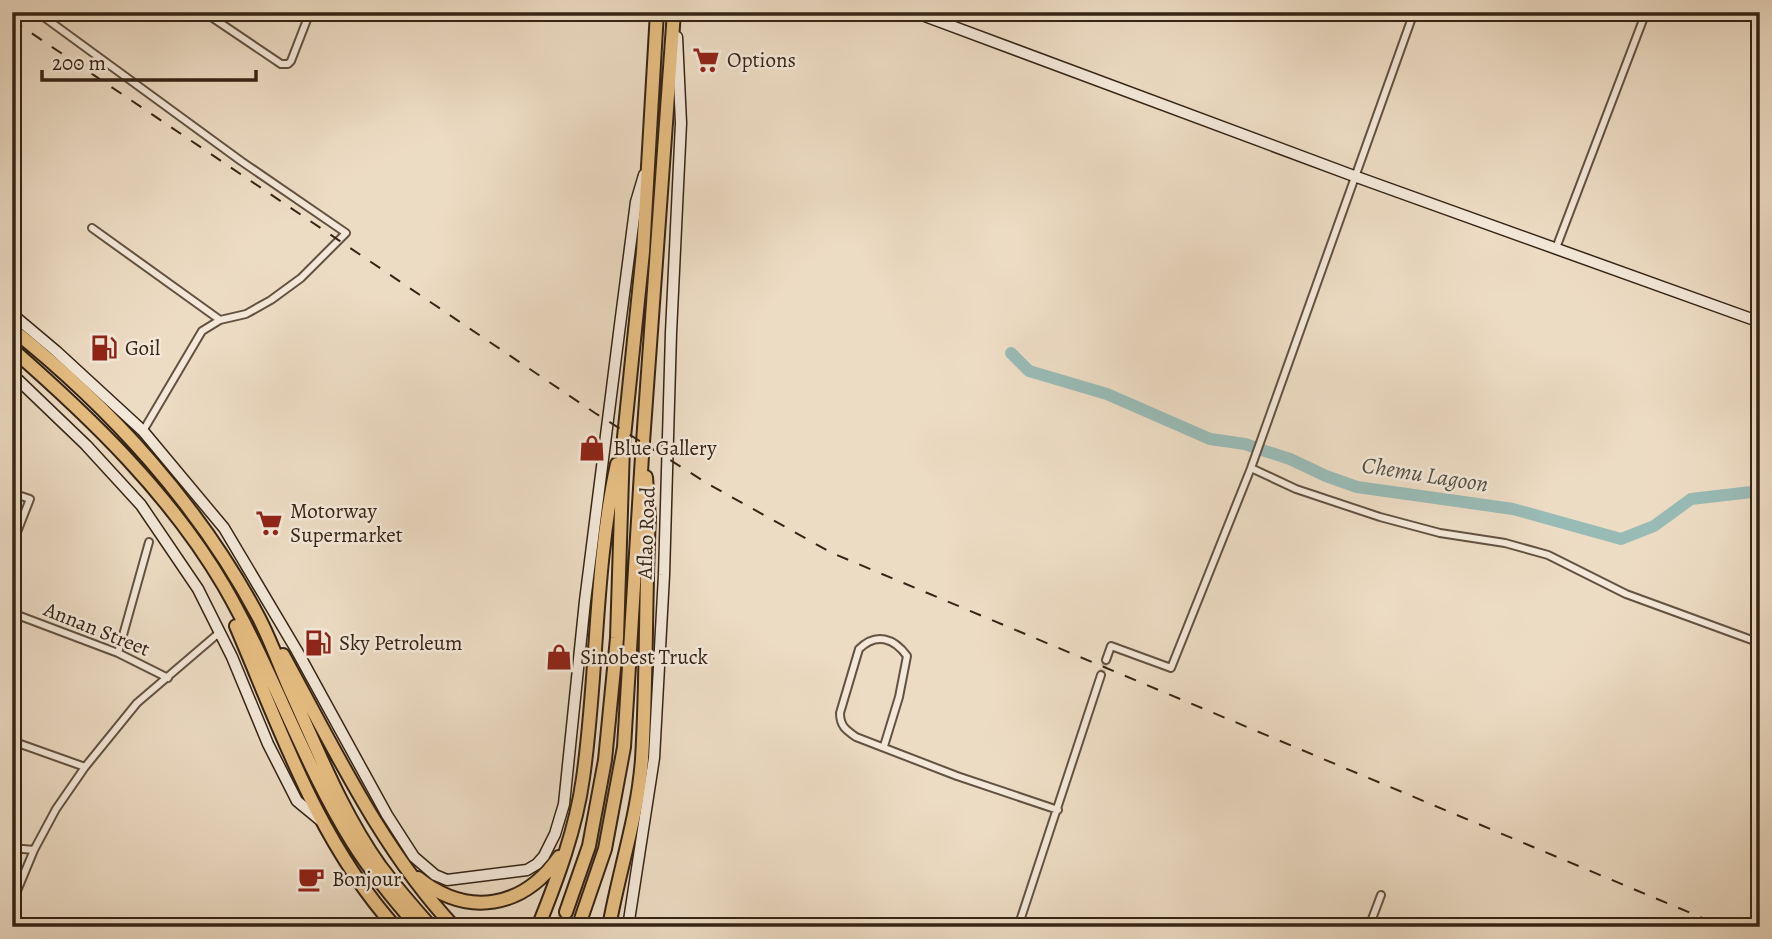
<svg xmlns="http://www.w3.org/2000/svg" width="1772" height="939" font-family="Alegreya,serif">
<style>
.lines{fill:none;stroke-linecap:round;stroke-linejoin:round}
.river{stroke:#99bbb6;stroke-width:12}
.street-tunnel{stroke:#c8b7a1;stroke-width:6;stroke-dasharray:6 3;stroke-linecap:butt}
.highway-tunnel{stroke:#c8b7a1;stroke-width:12;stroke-dasharray:12 6;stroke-linecap:butt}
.street-casing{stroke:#635241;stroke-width:10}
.secondary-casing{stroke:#352415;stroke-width:13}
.highway-casing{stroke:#352415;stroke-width:16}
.street{stroke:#f3e8d9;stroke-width:6}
.secondary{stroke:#f3e8d9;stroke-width:10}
.highway{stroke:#e6be82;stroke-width:12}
.rail{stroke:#352415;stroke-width:2;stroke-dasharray:12 12;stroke-linecap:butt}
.labels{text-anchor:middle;stroke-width:5;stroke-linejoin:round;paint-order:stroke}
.poi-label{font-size:21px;fill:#352415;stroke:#f3e8d9;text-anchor:start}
.street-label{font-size:21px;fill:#352415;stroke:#f3e8d9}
.water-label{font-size:23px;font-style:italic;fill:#535145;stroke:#f3e8d9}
</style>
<rect width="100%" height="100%" fill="#eddcc4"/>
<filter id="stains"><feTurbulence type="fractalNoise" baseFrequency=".00286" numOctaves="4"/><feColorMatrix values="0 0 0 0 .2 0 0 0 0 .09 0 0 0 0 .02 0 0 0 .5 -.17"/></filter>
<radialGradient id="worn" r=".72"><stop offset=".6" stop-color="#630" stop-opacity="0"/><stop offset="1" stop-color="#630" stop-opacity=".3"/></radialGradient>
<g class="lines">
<path class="river" d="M1011,353L1029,371L1107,394L1210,439L1245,444L1259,449L1290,459L1326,476L1357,487L1513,509L1621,539L1654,526L1691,499L1760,491"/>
<path class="street-tunnel" d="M1101,675L1106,660"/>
<path class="highway-tunnel" d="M559,927L566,912"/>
<g class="street-casing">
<path id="street" d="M37,12L241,161L346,233L301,278L271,300L246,314L220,320L202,331L143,431
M204,12L281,64H288L291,61L310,12
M92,228L220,320
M1556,248L1646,12
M1251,468L1296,489L1380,517L1440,533L1505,543L1548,555L1626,594L1760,643
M12,493L30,499L12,545
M12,613L118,653L168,678
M118,653L149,542
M1106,660L1111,646L1171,668L1251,468L1414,12
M12,741L85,767
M884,746L899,697L907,656C894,638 876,632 859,649L840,713C840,726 846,730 856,737L957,776L1058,810
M12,848L34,850
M12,903L34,850L56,809L85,767L137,703L220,632
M1018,927L1101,675
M1369,927L1381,895"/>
</g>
<g class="secondary-casing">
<path id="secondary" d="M914,12L1354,176L1760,322
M12,314L56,351L143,431L224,528L297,651L387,815L414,857L435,875L447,880L527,870L537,864L544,856L555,834L564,804L585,601L621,317L636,202L644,175
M12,374L86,445L141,505L198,589L232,657L268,744L297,801L320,820
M628,927L654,758L664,575L671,333L681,123L677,37"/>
</g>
<g class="highway-casing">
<path id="highway" d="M12,329C111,408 200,506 259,618C272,643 281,670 293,696C319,753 343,814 380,866C396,887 413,907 431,927
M12,349C92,419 170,494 224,586C272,669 302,761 353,843C372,873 394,900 418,927
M236,626C281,731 318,841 395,927
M283,655C334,748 381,849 454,927
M418,878C468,918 523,908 559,857
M566,912L589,846L605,760L617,638L623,447L643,252L657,12
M581,919L605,849L624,747L642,456L674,12
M538,927C557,880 576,829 583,778C598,674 594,567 617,464
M609,927C619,870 638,816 642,759C647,679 645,598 649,518L646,477"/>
</g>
<use href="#street" class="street"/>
<use href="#secondary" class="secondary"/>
<use href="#highway" class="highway"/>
<path class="rail" d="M12,20L595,413L710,485L832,553L1724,927"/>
</g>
<defs>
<g id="supermarket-bare" transform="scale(2.1)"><path d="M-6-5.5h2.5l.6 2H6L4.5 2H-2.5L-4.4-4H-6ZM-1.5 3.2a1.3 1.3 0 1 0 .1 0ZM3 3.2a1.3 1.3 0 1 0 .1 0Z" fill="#8f2418" stroke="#f3e8d9" stroke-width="2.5" paint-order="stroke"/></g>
<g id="fuel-bare" transform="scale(2.1)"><path d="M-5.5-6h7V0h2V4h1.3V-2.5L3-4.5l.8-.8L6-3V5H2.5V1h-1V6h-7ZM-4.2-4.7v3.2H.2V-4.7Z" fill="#8f2418" stroke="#f3e8d9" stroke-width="2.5" paint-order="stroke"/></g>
<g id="shop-bare" transform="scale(2.1)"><path d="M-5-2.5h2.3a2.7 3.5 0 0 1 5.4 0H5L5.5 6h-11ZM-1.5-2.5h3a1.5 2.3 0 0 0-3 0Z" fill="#8f2418" stroke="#f3e8d9" stroke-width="2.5" paint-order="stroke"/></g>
<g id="cafe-bare" transform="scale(2.1)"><path d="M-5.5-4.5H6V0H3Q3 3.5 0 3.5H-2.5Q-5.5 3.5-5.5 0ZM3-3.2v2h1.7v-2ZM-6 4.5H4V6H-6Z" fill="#8f2418" stroke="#f3e8d9" stroke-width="2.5" paint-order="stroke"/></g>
</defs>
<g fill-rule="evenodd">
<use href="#supermarket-bare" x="706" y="60"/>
<use href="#fuel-bare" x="104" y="348"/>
<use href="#shop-bare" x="592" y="448"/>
<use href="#supermarket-bare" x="269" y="523"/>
<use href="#fuel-bare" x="318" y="643"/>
<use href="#shop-bare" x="559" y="657"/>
<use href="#cafe-bare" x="311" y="879"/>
</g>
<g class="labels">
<g class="poi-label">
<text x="727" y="67">Options</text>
<text x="125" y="355">Goil</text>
<text x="613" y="455">Blue Gallery</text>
<text x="290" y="518">Motorway<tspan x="290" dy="24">Supermarket</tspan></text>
<text x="339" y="650">Sky Petroleum</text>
<text x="580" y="664">Sinobest Truck</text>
<text x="332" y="886">Bonjour</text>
</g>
<g class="street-label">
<text transform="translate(646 533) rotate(-88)" y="7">Aflao Road</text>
<text transform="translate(97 629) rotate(22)" y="7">Annan Street</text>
</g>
<g class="water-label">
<text transform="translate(1425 474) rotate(9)" y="8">Chemu Lagoon</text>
</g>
</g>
<rect width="1772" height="939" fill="none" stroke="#eddcc4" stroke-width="42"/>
<rect x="14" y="14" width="1744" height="911" fill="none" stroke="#352415" stroke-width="3.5"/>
<rect x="21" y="21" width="1730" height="897" fill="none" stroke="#352415" stroke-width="2"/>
<path d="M42 70v10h214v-10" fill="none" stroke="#352415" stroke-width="3.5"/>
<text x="52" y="70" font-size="21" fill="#352415" stroke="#f3e8d9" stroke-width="5" paint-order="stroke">200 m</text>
<rect width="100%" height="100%" filter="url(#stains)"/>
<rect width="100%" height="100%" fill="url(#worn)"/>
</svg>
